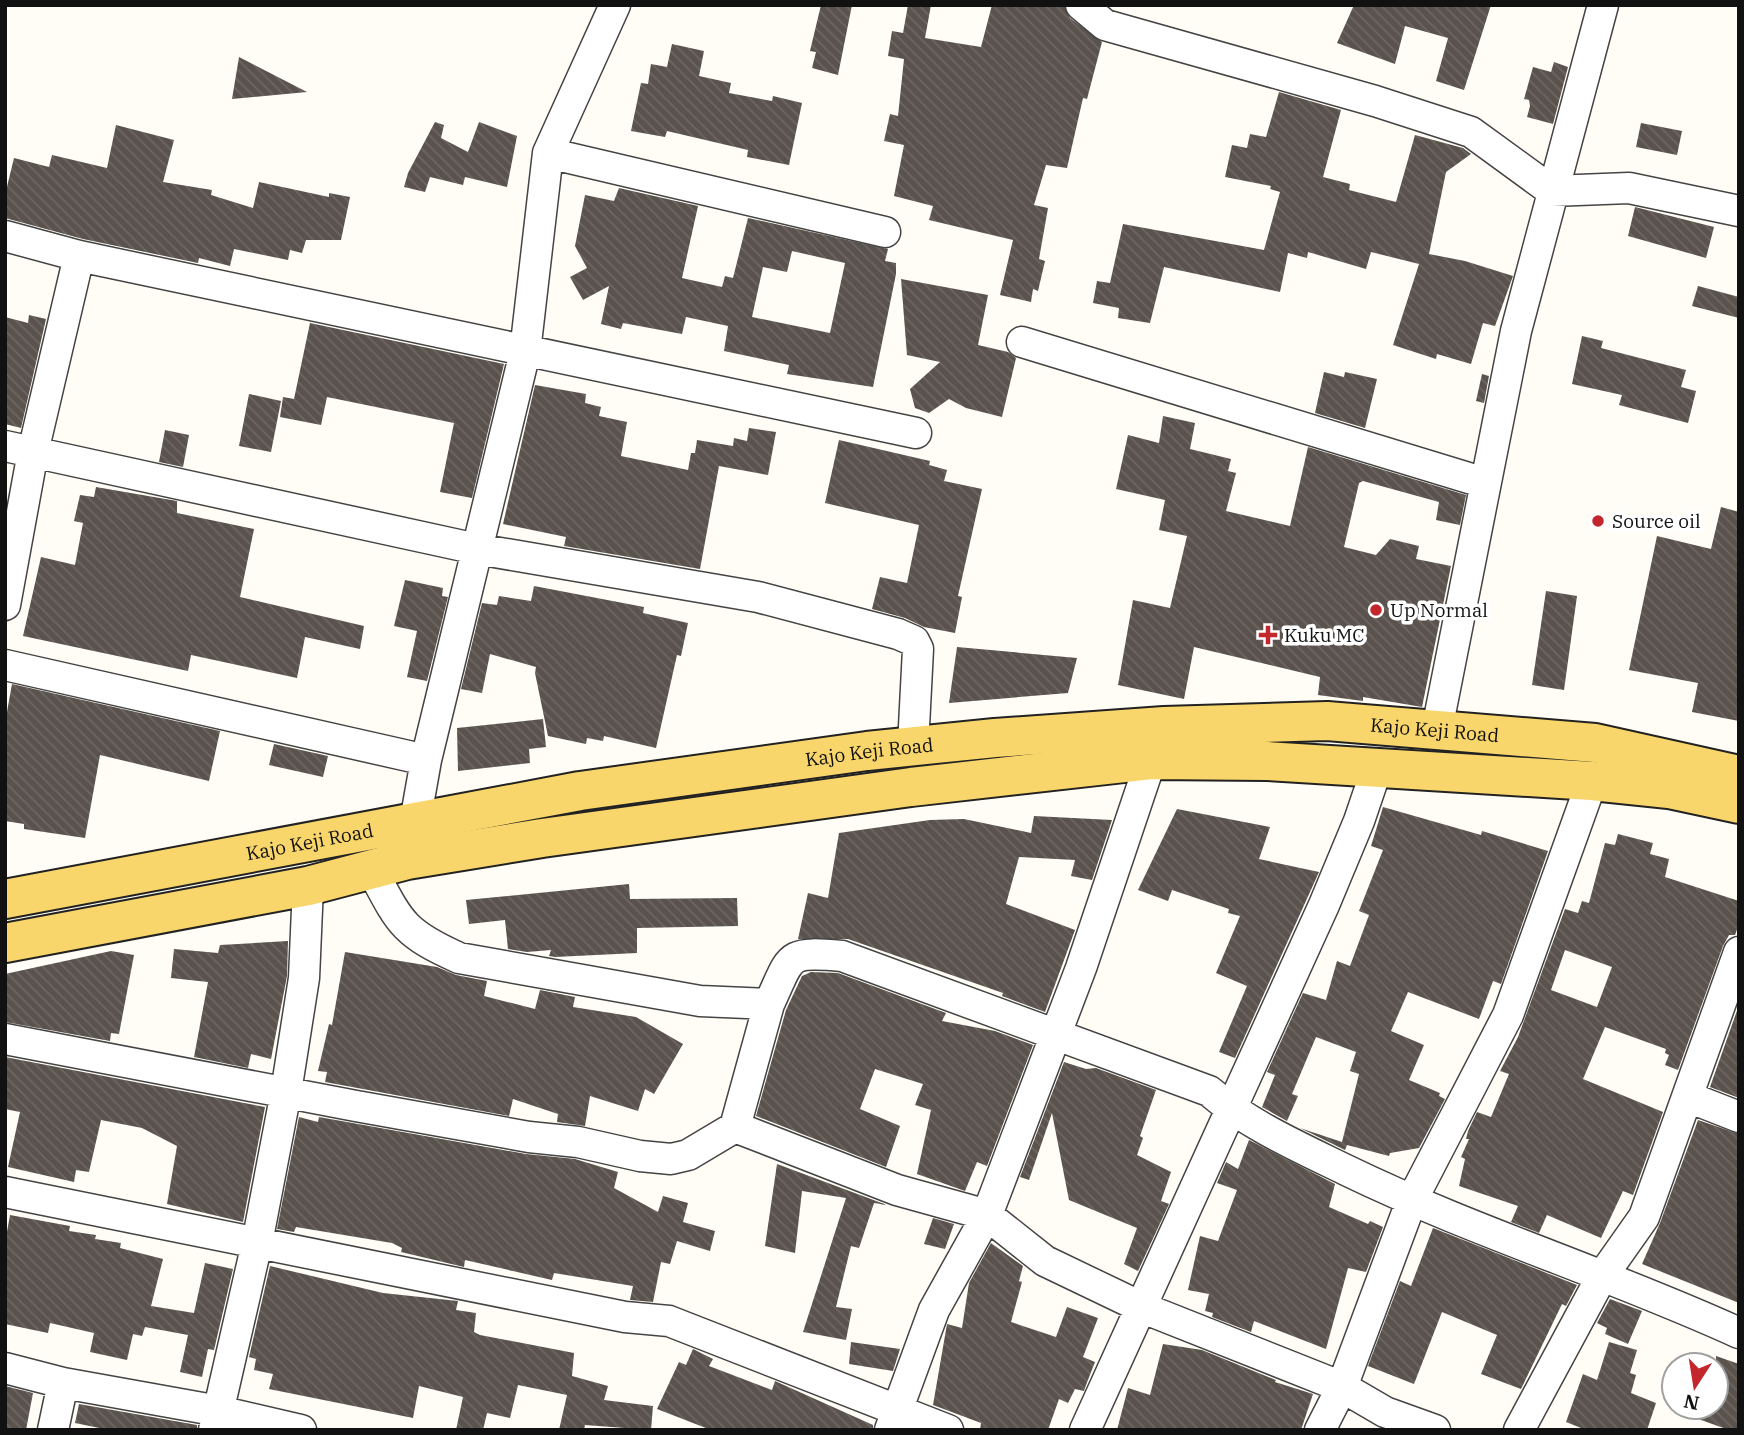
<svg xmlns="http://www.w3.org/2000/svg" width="1744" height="1435" font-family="'IBM Plex Serif',serif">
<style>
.building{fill:url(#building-back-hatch);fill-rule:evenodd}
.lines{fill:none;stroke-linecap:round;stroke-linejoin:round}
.minor-casing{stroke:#444;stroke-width:33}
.major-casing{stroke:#222;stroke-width:42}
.minor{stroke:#fff;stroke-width:30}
.major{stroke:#f9d66b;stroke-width:38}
.poi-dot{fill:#c4262e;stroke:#fff;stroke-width:2.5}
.labels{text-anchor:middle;stroke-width:7;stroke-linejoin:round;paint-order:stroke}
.poi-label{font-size:19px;fill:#111;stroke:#fff;text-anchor:start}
.street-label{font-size:19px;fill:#111;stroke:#fff}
</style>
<defs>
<pattern id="building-back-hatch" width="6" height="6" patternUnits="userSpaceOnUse" patternTransform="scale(1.75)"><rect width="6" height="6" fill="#5a524d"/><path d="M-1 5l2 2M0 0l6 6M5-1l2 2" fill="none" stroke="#6d6662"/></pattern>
</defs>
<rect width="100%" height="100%" fill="#fffdf5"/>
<path class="building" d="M821,5H852L838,75L812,68L816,52L810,51Z
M908,5H931L925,38L981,47L992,5H1064L1070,18L1102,42L1087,99L1083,98L1067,168L1046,165L1034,205L1048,208L1039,259L1045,261L1038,291L1033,289L1031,302L1000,295L1013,240L929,220L933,206L894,196L904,145L884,141L890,114L898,116L904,59L888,56L892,31L903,33Z
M1354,5H1491L1464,90L1436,81L1448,38L1405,26L1395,64L1337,43Z
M672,44L704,51L699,76L731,83L729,93L772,101L773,96L802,103L789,165L747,157L748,150L667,131L665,137L631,131L641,83L648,84L651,64L667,67Z
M239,57L307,92L232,99Z
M1554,62L1568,67L1553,124L1527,117L1530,106L1529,100L1524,99L1533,67L1551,72Z
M1279,92L1341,110L1323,177L1350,184L1349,190L1396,202L1415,135L1463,148L1471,154L1446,172L1429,254L1465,261L1513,276L1495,326L1483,323L1471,364L1437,354L1436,359L1393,345L1419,264L1371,252L1366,269L1308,252L1307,258L1288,253L1280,292L1164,267L1150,323L1118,318L1119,308L1093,303L1097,281L1110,283L1123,224L1264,250L1280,192L1270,189L1271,186L1225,177L1232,145L1247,148L1250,134L1266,137Z
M435,122L444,125L441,138L468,152L479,122L517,136L507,187L465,177L463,185L430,177L425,192L404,187L408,173Z
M1641,123L1682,131L1677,155L1636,147Z
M116,125L174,140L163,182L212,190L211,195L253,208L259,182L329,197V193L350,197L341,240H306L302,253L290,250L288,260L234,249L230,266L199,258L198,263L83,239L5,218V195L14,158L49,167L52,155L107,168Z
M619,188L698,206L682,278L722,287L725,276L733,278L748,218L888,249L885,261L896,263V274L873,387L787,374L789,365L724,351L728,326L686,317L682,334L623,323L621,329L601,324L609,286L583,300L570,277L587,268L575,246L585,195L614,201ZM792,251L845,263L830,333L752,317L763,267L787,272Z
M1635,207L1714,227L1706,258L1628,236Z
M901,279L988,295L978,345L1008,352L1016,358L1002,417L966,408L949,399L929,413L915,408L910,389L940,362L907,355Z
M1698,286L1739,297V318L1692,306Z
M29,315L46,319L21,428L5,424V317L28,323Z
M310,323L504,364L472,498L440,492L454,423L327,397L321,425L280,417L283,397L294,399Z
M1582,336L1603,341L1601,348L1686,370L1681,387L1696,391L1688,423L1619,405L1622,395L1572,384Z
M1324,372L1344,377L1345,372L1377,379L1365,428L1315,413Z
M1482,374L1489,376L1484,403L1476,401Z
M535,385L586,394L585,403L601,407L599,416L627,422L621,456L688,470L691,453H695L697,440L733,446L734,438L747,441L749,428L776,432L768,475L719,466L700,569L564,546L566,537L503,524Z
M249,394L281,401L271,452L239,446Z
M1163,416L1195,423L1190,449L1231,459L1228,471L1236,473L1226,511L1290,526L1308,447L1466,495L1460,525L1436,520L1439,502L1363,481L1359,483L1344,547L1376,555L1390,539L1419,546L1416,559L1451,566L1422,707L1363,697V701L1318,695L1320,677L1194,647L1184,699L1118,685L1133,600L1170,608L1187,536L1159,530L1165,500L1116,489L1128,435L1159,443Z
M165,430L189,435L183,467L159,462Z
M839,440L930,461L929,465L947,470L944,481L982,489L958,596L962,597L955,633L924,627L905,618L872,609L880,577L907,583L919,525L825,503Z
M96,487L177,501V513L254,529L240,597L364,626L360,649L305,637L297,678L191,655L188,671L23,636L41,557L75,565L83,523L74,521L80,495L94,497Z
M1721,507L1739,512V721L1692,712L1698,683L1629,670L1657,536L1711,549Z
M405,580L443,588L442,596L448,597L427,681L407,677L417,631L394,626Z
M534,586L644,607L643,613L688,623L681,656L677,655L656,748L604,736L603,741L587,738L586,744L548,736L535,673L536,667L490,654L482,693L461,689L482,603L497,605L499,596L531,601Z
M1546,591L1577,596L1564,690L1532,685Z
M957,647L1077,658L1068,693L949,703Z
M12,684L220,731L209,781L100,755L85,838L24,829V824L5,821V723Z
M543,719L546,747L529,749L530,763L458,771L457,728Z
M274,744L328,756L323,777L269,765Z
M1383,807L1481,835L1482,831L1548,851L1501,984L1493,981L1479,1019L1408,992L1391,1031L1424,1045L1409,1080L1440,1093L1439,1096L1445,1099L1419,1148L1390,1153L1389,1156L1347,1145L1345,1150L1300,1128L1342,1142L1359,1074L1350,1071L1356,1052L1316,1037L1292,1094L1298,1096L1287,1121L1262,1107L1275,1075L1267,1072L1303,993L1326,1000L1337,961L1350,966L1369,915L1359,911L1383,850L1371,846Z
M1177,809L1270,827L1259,859L1319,872L1235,1058L1219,1052L1247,986L1216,973L1240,916L1228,913L1229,909L1172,890L1168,901L1138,890Z
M1034,816L1112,820L1092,880L1071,876L1075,860L1019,857L1006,904L1075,930L1045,1012L1002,996L1003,993L848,939H798L808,893L828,898L839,833L930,820L964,819L1031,833Z
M1618,834L1653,843L1650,854L1669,859L1665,877L1739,901V924L1735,935H1729L1723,946L1678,1070L1665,1065L1669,1055L1665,1053L1666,1049L1605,1027L1583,1079L1663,1112L1633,1195L1623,1191L1601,1238L1547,1215L1539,1233L1511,1222L1518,1206L1459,1186L1465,1159L1461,1157L1469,1139H1466L1468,1131L1477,1112L1491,1117L1509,1074L1500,1071L1518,1037L1565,909L1578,913L1582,901L1589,903L1605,843L1615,845ZM1565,950L1612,967L1597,1007L1551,990Z
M629,884L630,899L737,898L738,926L637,928V953L555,957L549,956L551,950L527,952L508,949L505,920L469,924L466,900Z
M288,941L287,976L271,1059L251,1054L248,1068L194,1057L208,982L171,978L174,949L218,953L220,945Z
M111,951L134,955L119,1034L111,1033L110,1041L5,1022V974Z
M345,952L437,967L456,975L487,981L484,996L535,1009L540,990L575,997L573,1007L636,1017L683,1044L654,1094L645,1089L638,1111L590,1096L585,1126L557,1122L558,1114L513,1099L509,1116L325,1082L327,1072L318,1071L329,1024L332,1025Z
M811,972L838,973L946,1013L942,1021L995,1031L1033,1045L987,1166L977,1162L965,1191L917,1174L931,1110L915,1105L923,1084L875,1069L860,1109L900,1126L886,1167L756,1116L786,1010L802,976Z
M1739,1005V1098L1710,1087Z
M5,1057L265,1107L243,1222L167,1204L177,1146L142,1128L101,1120L89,1172L76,1170L74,1182L8,1167L20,1112L5,1109Z
M1064,1062L1086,1069L1096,1068L1156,1090L1140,1136L1143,1138L1137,1155L1171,1172L1161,1201L1169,1204L1138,1271L1124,1264L1137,1228L1069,1200L1052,1113L1029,1180L1020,1177Z
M299,1117L318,1122L319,1117L526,1154L575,1159L618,1172L614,1188L658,1212L663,1196L688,1203L683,1222L715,1231L710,1251L677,1241L670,1264L661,1262L653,1302L630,1300L633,1286L554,1273L552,1280L465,1260L464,1267L401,1252L402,1248L392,1243L296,1227L294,1232L277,1229Z
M1698,1120L1739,1134V1303L1642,1264L1660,1223Z
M1249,1140L1335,1184L1329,1207L1368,1224L1370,1221L1383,1227L1366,1272L1348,1268L1326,1349L1254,1321L1251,1332L1212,1317L1213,1313L1205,1311L1209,1294L1188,1290L1200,1236L1218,1241L1237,1190L1217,1183L1226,1162L1238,1169Z
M777,1164L887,1205L874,1203L859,1248L851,1246L836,1307L852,1309L846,1340L803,1332L846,1198L802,1191L795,1253L765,1246Z
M10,1215L70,1226L69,1231L96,1235L95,1239L121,1243L120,1248L163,1259L151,1306L194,1313L205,1263L233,1269L214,1350L208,1349L202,1377L180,1372L188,1335L145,1327L142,1336L133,1334L127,1360L90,1352L94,1333L50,1323L48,1333L5,1324V1243Z
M933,1218L954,1224L945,1249L924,1244Z
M1433,1228L1577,1285L1566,1306L1562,1304L1521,1389L1481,1374L1497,1335L1442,1312L1414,1384L1368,1366L1400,1281L1411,1286Z
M991,1243L1023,1266L1019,1281L1022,1282L1011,1322L1056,1337L1067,1307L1098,1318L1083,1357L1095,1362L1086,1385L1084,1391L1075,1389L1068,1403L1059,1399L1048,1430H980L981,1423L933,1405L947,1324L962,1328L969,1283Z
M270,1266L383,1293L458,1301L456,1310L476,1313L474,1332L480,1335L574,1353L572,1376L608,1386L604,1400L653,1406L651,1430L585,1425L584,1430H559L567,1395L518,1385L510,1418L487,1413L483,1430H456L463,1397L419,1386L413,1418L269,1389L273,1374L254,1370L256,1359L249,1357Z
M1610,1299L1642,1311L1628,1344L1605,1334L1607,1328L1597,1323Z
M851,1342L900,1349L893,1371L849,1364Z
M1609,1342L1637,1350L1630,1373L1636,1375L1631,1393L1656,1403L1647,1430H1586L1566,1422L1583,1374L1597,1380Z
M1163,1344L1202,1350L1276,1380L1275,1382L1313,1394L1301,1430H1117L1128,1388L1150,1395Z
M693,1349L713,1359L709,1366L772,1390L775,1381L873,1425V1430H711L657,1409L679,1362L686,1365Z
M1716,1356L1739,1364V1430H1729L1673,1410L1674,1407H1716Z
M5,1386L33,1393L26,1430H5Z
M79,1404L197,1425V1430H109L75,1423Z"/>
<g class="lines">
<g class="minor-casing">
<path id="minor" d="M1081,5L1105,25L1375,101L1471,132L1552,191L1629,188L1739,211
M548,153L885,232
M5,236L79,256L916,433
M1022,342L1485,483
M5,446L477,549L758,597L898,634L914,641L918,649L913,746
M5,605L33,452L79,256
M5,665L426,760
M1437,729L1516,331L1603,5
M415,822L426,760L525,352L548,153L615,5
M372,870C400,923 403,933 459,958L700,1001L769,1004C792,955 785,951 842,956L1209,1091C1249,1125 1299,1147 1346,1170C1474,1232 1610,1274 1739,1333
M5,1039L356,1106L529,1137L578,1142L640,1156L671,1159L688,1155L735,1127L897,1190L987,1215L1045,1261L1143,1308L1342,1387L1385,1412L1435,1430
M1688,1097L1739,1117
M735,1127L769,1004
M5,1192L625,1317L669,1321L948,1430
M5,1368L63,1383L53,1430
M63,1383L219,1411L301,1430
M214,1430L257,1243L286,1092L304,978L308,886
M890,1430L934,1310L987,1215L1081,968L1151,760
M1085,1430L1324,905L1359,821L1377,768
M1320,1430L1342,1387L1411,1202L1508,1015L1592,781
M1519,1430L1601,1278L1644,1217L1739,952"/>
</g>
<g class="major-casing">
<g id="major">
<path id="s1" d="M5,899L580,791L867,751L995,738L1164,726L1327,721L1595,743L1739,775"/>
<path d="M5,943L308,886L407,860L542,838L911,787L1151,760L1267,761L1592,781L1669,789L1739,804"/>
</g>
</g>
<use href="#minor" class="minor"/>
<use href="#major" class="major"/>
</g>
<g class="poi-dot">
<circle cx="1598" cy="521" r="7"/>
<circle cx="1376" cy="610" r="7"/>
<path d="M1264.5 624.5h7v7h7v7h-7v7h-7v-7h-7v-7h7z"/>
</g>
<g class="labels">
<g class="poi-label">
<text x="1612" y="528">Source oil</text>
<text x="1390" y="617">Up Normal</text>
<text x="1284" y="642">Kuku MC</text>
</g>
<g class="street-label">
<text dy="7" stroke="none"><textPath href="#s1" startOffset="1444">Kajo Keji Road</textPath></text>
<text dy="7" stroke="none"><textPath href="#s1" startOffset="877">Kajo Keji Road</textPath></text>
<text dy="7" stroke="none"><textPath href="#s1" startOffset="310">Kajo Keji Road</textPath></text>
</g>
</g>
<rect width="1744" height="1435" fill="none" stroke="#111111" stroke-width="14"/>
<g transform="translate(1695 1386) rotate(192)"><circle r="33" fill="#ffffff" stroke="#a0a0a0" stroke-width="2"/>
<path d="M0-5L12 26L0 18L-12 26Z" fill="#c4262e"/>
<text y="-10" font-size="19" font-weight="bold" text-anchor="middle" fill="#111111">N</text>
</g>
</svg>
